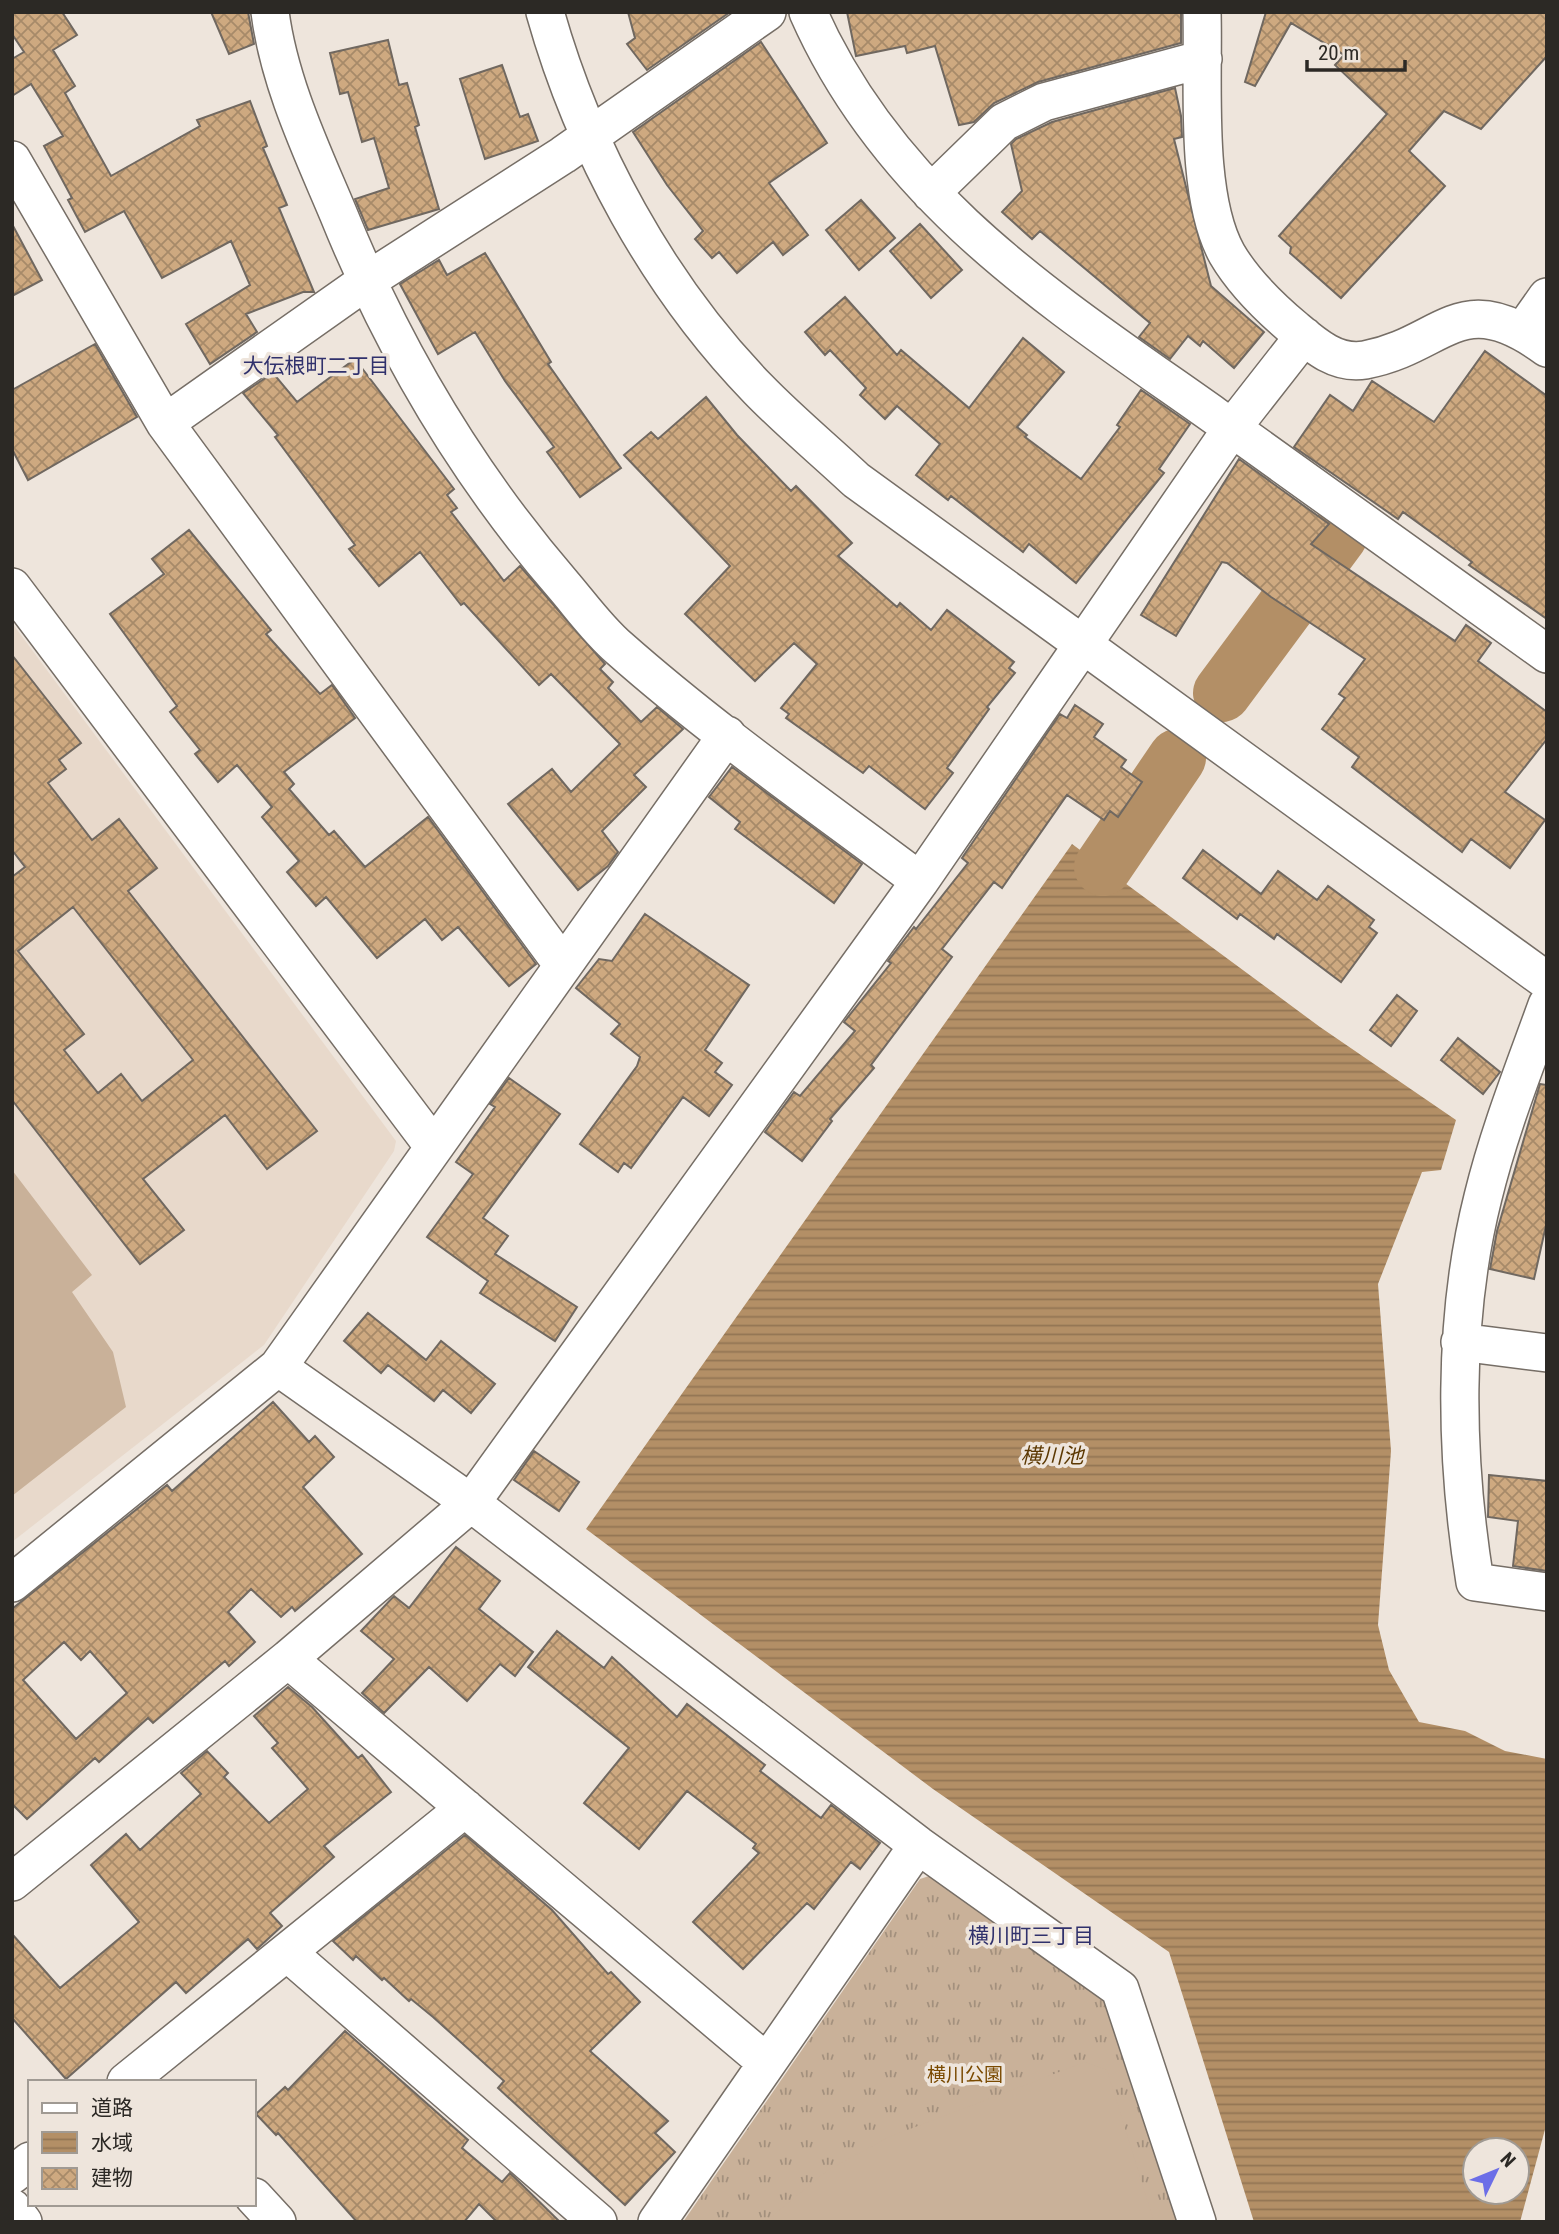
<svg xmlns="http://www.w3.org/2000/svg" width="1559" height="2234" font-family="'Roboto Condensed','Noto Sans JP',sans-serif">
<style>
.built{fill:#e8d9cb}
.grass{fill:url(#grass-tufts)}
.pitch{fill:#c9b199}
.water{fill:url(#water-rules);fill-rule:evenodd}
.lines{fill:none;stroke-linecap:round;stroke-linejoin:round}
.river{stroke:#b38f66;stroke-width:58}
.building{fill:url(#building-cross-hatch);stroke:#706860;stroke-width:2;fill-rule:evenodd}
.minor-casing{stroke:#766e66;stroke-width:40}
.minor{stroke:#fff;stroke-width:37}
.labels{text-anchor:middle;stroke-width:7;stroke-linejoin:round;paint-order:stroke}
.park-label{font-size:19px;fill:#7a4a00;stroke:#eee5dc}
.neighbourhood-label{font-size:21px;fill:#30316c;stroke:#eee5dc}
.water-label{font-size:21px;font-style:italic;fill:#5c3802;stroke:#eee5dc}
</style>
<defs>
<pattern id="grass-tufts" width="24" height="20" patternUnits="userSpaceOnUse" patternTransform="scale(1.75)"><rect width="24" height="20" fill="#c9b199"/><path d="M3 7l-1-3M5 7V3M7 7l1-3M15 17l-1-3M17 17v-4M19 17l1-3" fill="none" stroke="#a3907d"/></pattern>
<pattern id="water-rules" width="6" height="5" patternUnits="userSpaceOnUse" patternTransform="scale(1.75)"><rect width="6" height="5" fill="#b38f66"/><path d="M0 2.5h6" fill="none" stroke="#927554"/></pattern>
<pattern id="building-cross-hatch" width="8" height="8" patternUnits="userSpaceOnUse" patternTransform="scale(1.75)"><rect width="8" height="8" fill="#cea980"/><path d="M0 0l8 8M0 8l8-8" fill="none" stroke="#a78a69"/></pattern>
</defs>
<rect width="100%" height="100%" fill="#eee5dc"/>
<path class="built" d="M12,623L396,1141L394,1151L264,1345L12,1542Z"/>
<path class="grass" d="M938,1873L1114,2005L1183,2222H683L920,1879Z"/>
<path class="pitch" d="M12,1170L92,1275L72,1292L113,1352L126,1407L12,1496Z
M1085,2062L1107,2070L1154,2222H765L828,2170L889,2137Z"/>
<path class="water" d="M1072,844L1320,1027L1456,1120L1441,1170L1422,1172L1378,1284L1391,1451L1378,1625L1389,1670L1419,1722L1465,1731L1505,1751L1547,1759V2122L1520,2222H1254L1169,1952L933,1789L586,1529ZM1475,2150H1517V2192H1475Z"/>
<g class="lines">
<path class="river" d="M1222,693L1339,535
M1103,867L1177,758"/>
</g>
<path class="building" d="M12,12H62L77,35L53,50L75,86L65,93L111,176L200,126L197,120L250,101L267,146L263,148L287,205L279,208L314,292H303L246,314L257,332L210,364L186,324L250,285L231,241L162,278L124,211L85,232L68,200L72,198L44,146L63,136L31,84L12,96V59L24,52L12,34Z
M211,12H248L254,44L229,54Z
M628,12H730L647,70L627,44L635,38Z
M847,12H1181V43L1038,82L994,103L974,122L959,125L935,46L907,53L905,46L856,56Z
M1266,12H1547V56L1481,129L1444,111L1409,151L1445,186L1341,298L1290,253L1291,247L1279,236L1387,114L1335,65L1344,55L1291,23L1255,86L1245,82Z
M388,40L399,85L407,83L419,125L415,127L439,209L368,230L355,199L389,188L374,138L362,142L348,92L340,94L330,53Z
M761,42L827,143L769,183L808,235L783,255L773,242L737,273L719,252L712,258L695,239L703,231L667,185L633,132Z
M502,65L520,117L528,114L538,141L485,159L460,79Z
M1175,88L1181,116L1182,137L1174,139L1211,286L1264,332L1234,368L1203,341L1200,346L1188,336L1170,359L1139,337L1150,323L1040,231L1032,239L1002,212L1022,191L1011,144L1016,139L1052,122Z
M861,200L895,238L859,270L826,230Z
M12,224L42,280L12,296Z
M920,224L962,270L931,298L890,251Z
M485,253L551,362L548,364L621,468L580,497L547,452L554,447L505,381L475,332L438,354L400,284L439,260L447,275Z
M845,297L897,355L901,350L969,408L1023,338L1064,372L1017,427L1027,435L1025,437L1081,479L1120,427L1117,425L1141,390L1190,424L1159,469L1164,473L1076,583L1029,544L1023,552L951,496L948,500L916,475L940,444L897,406L885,419L860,395L866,388L830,350L825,355L805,332Z
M95,344L137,417L28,480L12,449V390Z
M1485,351L1547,396V619L1469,565L1472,562L1403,512L1398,519L1294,447L1330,395L1353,411L1372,381L1434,422Z
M355,359L454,489L447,495L457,508L451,512L504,581L520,566L605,664L600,669L613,682L608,688L641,722L657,707L683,729L634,775L646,787L602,831L618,852L608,866L578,890L508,804L552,769L571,792L620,744L551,674L539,685L464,603L461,605L420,552L379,586L349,549L355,545L275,437L278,435L243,393L273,373L297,402Z
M706,397L737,435L791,491L796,486L852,543L838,556L897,607L900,603L931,630L947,610L1014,662L1009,668L1015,673L987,707L989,709L947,768L953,773L925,809L869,766L863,773L786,718L789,714L781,708L817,664L794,643L755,681L685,614L730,566L624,455L651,432L658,439Z
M1239,459L1329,524L1311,544L1455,641L1466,625L1491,643L1478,661L1547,712V739L1505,792L1545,820L1510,868L1471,839L1462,852L1352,767L1359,757L1322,729L1345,698L1339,694L1365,659L1271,597L1227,563L1222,562L1176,636L1141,615Z
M189,530L271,630L266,634L320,694L332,685L355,718L284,772L294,784L289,789L329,835L334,831L365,867L428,817L536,964L509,986L458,927L442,940L425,919L377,958L326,897L316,906L287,872L299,861L262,817L272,807L237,765L218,782L195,754L200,750L170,712L177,706L110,614L164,574L152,559Z
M12,655L81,743L59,760L66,769L48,783L92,840L119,819L157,868L128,891L317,1131L267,1169L225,1115L143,1179L184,1230L140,1264L12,1100V877L25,867L12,850ZM73,907L193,1060L142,1101L121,1074L98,1093L64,1050L84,1034L18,951Z
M1075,705L1103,724L1094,737L1126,760L1121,767L1142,782L1118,817L1110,811L1104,820L1067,795L1002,888L994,882L942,949L952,957L871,1065L874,1068L830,1119L832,1121L802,1161L765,1132L794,1092L800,1096L855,1031L844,1022L891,963L888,961L914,927L916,929L968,863L962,858L1060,714L1067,718Z
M732,767L862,864L834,903L735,829L740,822L709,797Z
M1203,850L1261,894L1278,871L1317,900L1328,886L1374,920L1369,927L1377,933L1341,982L1277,934L1274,939L1240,914L1237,919L1183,878Z
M645,914L749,985L705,1050L722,1063L715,1072L732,1085L709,1116L683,1097L631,1168L624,1163L618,1172L580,1144L637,1066L640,1057L611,1034L620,1024L576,988L599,959L612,961Z
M1397,995L1417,1011L1391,1046L1370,1030Z
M1458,1038L1500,1072L1483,1094L1441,1060Z
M509,1078L560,1114L483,1218L508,1236L495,1254L577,1307L555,1341L480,1293L488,1281L427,1237L473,1174L456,1162L495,1107L490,1104Z
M1540,1084L1547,1085V1221L1534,1279L1490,1269L1497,1231Z
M368,1313L426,1360L441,1341L495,1384L471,1413L443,1390L434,1401L388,1365L381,1373L344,1341Z
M273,1402L309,1442L315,1436L334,1457L303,1487L362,1554L295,1611L292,1607L281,1617L251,1589L228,1612L255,1642L229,1666L225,1661L153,1723L148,1718L99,1762L95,1758L27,1819L12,1804V1609L167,1485L172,1491ZM64,1642L81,1660L90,1651L127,1693L76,1739L23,1680Z
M534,1451L579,1482L559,1511L514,1480Z
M1489,1475L1547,1481V1571L1513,1566L1518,1521L1488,1517Z
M456,1547L500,1581L479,1609L533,1652L515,1676L500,1664L467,1701L429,1667L384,1713L362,1693L394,1659L361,1631L394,1596L409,1608Z
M557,1631L604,1668L612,1657L677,1717L687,1704L765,1765L760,1771L821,1818L831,1805L880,1843L860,1869L851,1862L814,1909L807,1903L743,1969L693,1922L759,1853L753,1848L756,1844L687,1791L639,1849L584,1803L629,1748L528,1667Z
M288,1687L312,1707L358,1758L362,1755L391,1792L324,1846L334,1857L270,1913L282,1926L257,1949L248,1939L186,1993L176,1982L66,2079L12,2018V1934L60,1988L139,1922L91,1865L126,1834L140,1850L201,1794L181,1773L207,1751L228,1773L224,1777L269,1823L308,1789L272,1748L278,1743L254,1716Z
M465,1835L552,1910L608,1974L611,1972L640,2002L590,2051L668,2121L655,2133L675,2152L625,2205L498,2088L504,2081L433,2017L411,1999L409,2001L384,1978L382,1980L356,1956L353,1960L333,1941Z
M345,2031L468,2140L462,2148L502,2182L510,2173L560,2222H497L479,2204L464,2222H357L278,2133L276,2135L256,2114L285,2087L288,2090Z"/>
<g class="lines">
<g class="minor-casing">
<path id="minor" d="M270,12C279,82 311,149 338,213C393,349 467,474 563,585C581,606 598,630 619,648C714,732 819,805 920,881
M545,12C584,150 658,286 758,389C789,421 824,450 856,480L1547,981
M808,12C891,200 1054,302 1215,416C1326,495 1436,575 1547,654
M1202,12C1204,80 1194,195 1227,254C1244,283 1270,308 1295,329C1315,346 1337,365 1365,360C1445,345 1459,284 1547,348
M12,160L165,423L562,964
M931,193L1004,122L1044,102L1203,59
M1523,331L1547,297
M165,423L365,282L563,155L767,12
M12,587L434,1147
M1547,1005C1524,1069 1499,1131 1483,1197C1452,1320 1455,1458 1475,1582L1547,1592
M1460,1342L1547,1353
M278,1367L471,1503L918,1845L1120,1989L1197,2222
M12,1583L278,1367L727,735
M288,1659L767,2063
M12,1882L288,1659L471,1503L920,881L1232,428L1304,336
M288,1953L598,2222
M126,2082L465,1808
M12,2175L30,2161
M254,2197L277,2222
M12,2208L23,2222
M657,2222L918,1845"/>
</g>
<use href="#minor" class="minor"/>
</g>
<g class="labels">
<g class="park-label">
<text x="965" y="2081">横川公園</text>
</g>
<g class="neighbourhood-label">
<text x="316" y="373">大伝根町二丁目</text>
<text x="1031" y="1943">横川町三丁目</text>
</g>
<g class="water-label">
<text x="1052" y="1463">横川池</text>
</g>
</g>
<rect width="1559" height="2234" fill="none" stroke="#2c2925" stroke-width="28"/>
<rect x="28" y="2080" width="228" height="126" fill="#eee5dc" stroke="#a09a93" stroke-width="2"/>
<rect x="42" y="2103" width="35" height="10" fill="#ffffff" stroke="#a09a93" stroke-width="2"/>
<text x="91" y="2115" font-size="21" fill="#2c2925">道路</text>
<rect x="42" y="2132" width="35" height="21" fill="url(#water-rules)" stroke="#a09a93" stroke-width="2"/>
<text x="91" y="2150" font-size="21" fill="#2c2925">水域</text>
<rect x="42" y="2168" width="35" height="21" fill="url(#building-cross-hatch)" stroke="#a09a93" stroke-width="2"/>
<text x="91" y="2185" font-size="21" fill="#2c2925">建物</text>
<g transform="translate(1496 2171) rotate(47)"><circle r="33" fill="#eee5dc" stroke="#a09a93" stroke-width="2"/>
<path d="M0-5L12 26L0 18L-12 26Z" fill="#6c6ee7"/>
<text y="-10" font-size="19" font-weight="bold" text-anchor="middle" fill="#2c2925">N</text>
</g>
<path d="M1307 60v10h98v-10" fill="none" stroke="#2c2925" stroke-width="3.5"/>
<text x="1318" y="60" font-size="21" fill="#2c2925" stroke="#eee5dc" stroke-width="5" paint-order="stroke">20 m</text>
</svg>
